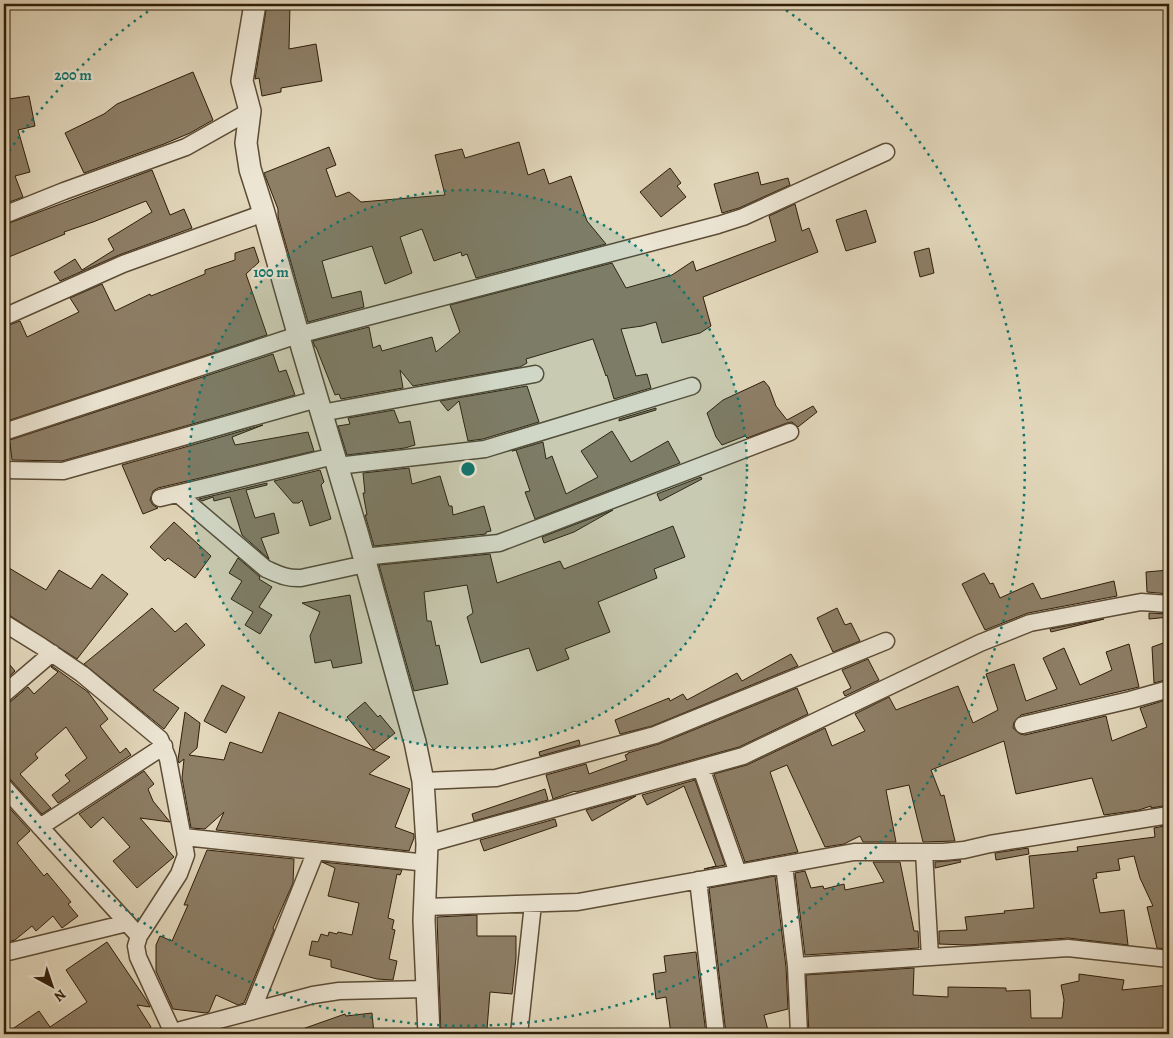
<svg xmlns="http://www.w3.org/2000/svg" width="1173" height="1038" font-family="Alegreya,serif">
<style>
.building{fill:#8d7e66;stroke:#301e09}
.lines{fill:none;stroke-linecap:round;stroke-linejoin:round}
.minor-casing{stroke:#5c4c36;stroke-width:19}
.tertiary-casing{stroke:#5c4c36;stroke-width:24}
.minor{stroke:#ece5d3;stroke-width:16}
.tertiary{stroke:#ece5d3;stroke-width:21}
.ring{fill:none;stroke:#0f766e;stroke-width:2.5;stroke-dasharray:2.5 5}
.centre{fill:#0f766e;stroke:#ece5d3;stroke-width:2.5}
.ring-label{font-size:15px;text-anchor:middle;font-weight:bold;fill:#0f766e;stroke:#ece5d3;stroke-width:4.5;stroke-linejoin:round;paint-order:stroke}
</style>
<rect width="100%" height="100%" fill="#e2d7bb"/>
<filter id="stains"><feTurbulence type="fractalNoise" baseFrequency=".004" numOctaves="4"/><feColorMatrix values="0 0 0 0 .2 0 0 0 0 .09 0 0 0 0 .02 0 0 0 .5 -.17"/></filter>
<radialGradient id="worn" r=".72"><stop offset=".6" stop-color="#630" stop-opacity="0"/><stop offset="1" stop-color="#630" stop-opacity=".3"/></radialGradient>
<path class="building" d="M267,4H290L289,49L316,44L322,81L281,88V92L262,96L259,78L255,79Z
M193,72L213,120L190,133L164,144L84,173L65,133L104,114L117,104Z
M8,95L9,99L29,96L35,126L18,130L30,172L15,176L23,197L4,204V96Z
M519,142L528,175L544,169L549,184L571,176L587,221L606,244L476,278L467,254L462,256L461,252L434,261L422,229L400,237L412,273L385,284L372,246L322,261L332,298L361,291L364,307L308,322L278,217V209L264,173L329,147L336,165L326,169L336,197L349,192L361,202L445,195L435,155L462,149L465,158Z
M670,168L681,183L677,186L686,197L661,217L640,192Z
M152,170L170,215L184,209L192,228L119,255L60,281L54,272L75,259L82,270L114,250L108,239L152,212L146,201L93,222L64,232L65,234L4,259V225Z
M758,172L761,185L788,178L790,185L739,208L722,213L714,184Z
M795,204L802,231L809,228L818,252L703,297L711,326L700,333L662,343L656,322L642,326L621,329L636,376L647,374L651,388L614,399L607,375L606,376L593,339L526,359L527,363L520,367L413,386L400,370L403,388L341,399L339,394L335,395L316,347H315L313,341L369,327L373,348L380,345L382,351L432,337L436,352L460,332L450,305L612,263L626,288L672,275L693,261L696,271L776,241L769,216Z
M866,210L876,242L846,251L836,220Z
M254,247L259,262L246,274L267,335L4,422V327L20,321L27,337L79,312L70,298L102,284L115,311L150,294L151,296L205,274V270L235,260V253Z
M929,248L934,273L920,277L914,252Z
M273,354L279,372L286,370L295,395L62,461L12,460L10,443L4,446V442Z
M764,381L769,387L776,406L787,420L813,406L817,412L798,427L792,422L787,423L747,438L745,436L722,445L716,437L707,413L723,400Z
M527,386L539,422L483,439L468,441L459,401L448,411L440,401Z
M656,408V410L619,421V419Z
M394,410L399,423L410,421L415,445L405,448L347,455L338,426L350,424L348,418Z
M263,425L232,437L235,445L308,432L314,451L158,488L153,491L150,500L153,505L158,508L143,514L122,465Z
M612,431L631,462L668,441L680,463L535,519L525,492L530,491L516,450L512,451L543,442L546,459L552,456L566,494L598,477L581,451Z
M409,468L412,484L440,476L449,506H452L453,515L484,506L491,531L486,532V534L374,546L365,515H367L363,493H365L363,473Z
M320,470L324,482L321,485L331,519L310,526L302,500L299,503H293L274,481Z
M701,477L702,479L660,501L657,494Z
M267,483V485L246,490L255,518L274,513L279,533L261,538L269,559L242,535L230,497L214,501L213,497L202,501L199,499Z
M613,510L574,532L544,543L542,537Z
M174,522L211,556L195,578L168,558L165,561L150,547Z
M673,526L685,557L654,569L657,578L598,602L610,632L565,649L569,659L537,671L529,648L481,663L467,617L473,613L467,585L424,592L427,621H431L436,646L439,645L448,684L414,691L379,565L490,554L497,583L560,561L564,569Z
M238,558L260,577L259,579L272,587L259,607L272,615L260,634L245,625L253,612L231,599L242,581L229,573Z
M4,565L46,590L59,570L91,589L102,574L128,594L77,659L9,615L4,613Z
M1169,570V594L1147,592L1146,572Z
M984,573L990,584L993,583L1000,598L1033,583L1041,599L1114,581L1117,596L1028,613L985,630L962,584Z
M350,595L362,663L333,668L331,660L315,663L310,636L320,612L302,603Z
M152,608L175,632L186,623L205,645L153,690L179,708L164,729L84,664Z
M837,608L845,625L851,623L860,641L833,652L817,618Z
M1149,613L1169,614V617L1149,619Z
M1104,619L1051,632L1050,629Z
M1169,641V679L1154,683L1152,647Z
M1129,644L1139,687L1021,715L1014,722L1013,728L1020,734L1025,735L1106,716L1112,741L1147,727L1140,708L1169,699V758L1166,759L1169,772V805L1151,808V806L1139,810L1104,815L1092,778L1016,794L1004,741L931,770L941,796L944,795L955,841L923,842L909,785L886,790L896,842H863L860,836L844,844L825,847L787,765L770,772L798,852L745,862L714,774L747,765L825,728L832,746L865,731L855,714L889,697L896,710L958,686L973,723L998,710L986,674L1014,664L1026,701L1057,689L1043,658L1064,648L1080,685L1112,670L1106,652Z
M791,654L798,666L652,726L620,734L615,720L669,698L670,701L683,694L687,700L737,673L742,681Z
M4,658L15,671L4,681Z
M868,659L879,680L845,696L843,692L851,688L842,670Z
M52,666L88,692L108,719L100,726L120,753L126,748L131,755L58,803L52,795L70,781L65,775L87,758L66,727L35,754L38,758L20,774L51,808L42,814L11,780L4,777V704L10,702L28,687L34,694L58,672L51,667Z
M222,685L245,697L226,733L204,721Z
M797,688L808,714L739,747L576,792L575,791L553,799L546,775L586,764L589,774L627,760L625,755L628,754V753L659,744Z
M365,702L378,717L380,715L395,733L374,750L347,717Z
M185,712L200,723L197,748L189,755L224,760L230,742L262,753L279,712L390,757L369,774L410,789L395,827L414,834V838L409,851L216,830L224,812L205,829L191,828L182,778L184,759L179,763L178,760Z
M579,740L580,745L540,756L539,752Z
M144,771L154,784L148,789L153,801L170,822L140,818L174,857L137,888L113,861L130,847L103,817L91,828L79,814Z
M695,780L725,865L704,869L716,866L684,786L647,805L642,795Z
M545,789L548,800L474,821L472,814Z
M636,796L592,821L586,810Z
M4,802L30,831L17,843L44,876L47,873L71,902L68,904L78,916L62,928L53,916L36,931L32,926L15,940L4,943Z
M555,819L557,826L484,851L480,840Z
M1169,825V949L1157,948L1147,907L1153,906L1140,878L1134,856L1118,859L1120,870L1096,873L1097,878L1093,879L1100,913L1124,910L1128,945L1068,938L968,945L939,944V931L967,930L965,917L1005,913L1004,911L1034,908L1029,856L1078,851L1077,847L1155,837L1154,828Z
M1028,848L1029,854L996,860L995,853Z
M207,850L294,859L293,883L273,928L274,930L244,1003L238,1005L216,995L209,1012L206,1013L173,1009L156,971V945L160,936L172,941L188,905H184Z
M960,860L961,862L935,868V862Z
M322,862L402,870L400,875L397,874L388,918L394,920L392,929L395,930L389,959L397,961L393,980L377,979L331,967V960L309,955L312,941L318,942L321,934L328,936L329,932L337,934L338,932L352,935L359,903L328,896L335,868Z
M873,862H900L914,931H918L919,948L805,955L795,873L805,871L811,888L823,886L824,889L844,884L845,890L884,882Z
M775,876L786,967L788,1009L764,1015L769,1034H726L709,888Z
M477,915V936H516V958L512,994L490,992L487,1029L473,1028V1034H441L437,917Z
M107,942L147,1001L150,1007L137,1005L151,1027L140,1034H5L39,1011L50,1027L87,1002L66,970Z
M696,952L706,1034H671L666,997L656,999L653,974L666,972L664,956Z
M914,968L913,995L948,997V987L1006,988V991L1030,990L1031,1018H1062L1064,1000L1061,985L1079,981V974L1124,980L1122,990L1169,985V1034H809L806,975Z
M372,1013L374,1034H294V1032L345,1014L346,1016Z"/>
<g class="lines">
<g class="minor-casing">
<path id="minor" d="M4,215L64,191L186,147L250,111
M4,317L123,264L264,213
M321,413L535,374
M4,432L298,335L718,225L743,217L886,152
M337,466L485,449L692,386
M4,470L63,471L317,399
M178,494L266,569C278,574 287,579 301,578L365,564
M160,498L334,456
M363,557L499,543L790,432
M4,623L41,646L82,674L160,739L168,759L186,855L179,874L139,936L136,946L138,957L173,1033
M4,694L52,653
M1023,725L1130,700L1169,689
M701,768L738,873
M423,781L496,778L655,735L886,641
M4,787L139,936
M40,827L164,746
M184,837L427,863
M427,844L743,756L980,643L1030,623L1141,602L1169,604
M924,852L930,957
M784,865L796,966L799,1034
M698,880L716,1034
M425,907L578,902L854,852H943L964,850L990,844L1169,815
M4,953L127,923
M796,966L1068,948L1169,959
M252,1011L316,851
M171,1034L181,1030L313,995L339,991L426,989
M519,1034L533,904"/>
</g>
<g class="tertiary-casing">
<path id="tertiary" d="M255,4L242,81L250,111L246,143L250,169L264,213L303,351L357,532L415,742L423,781L427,844L424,920L429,1034"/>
</g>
<use href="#minor" class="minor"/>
<use href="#tertiary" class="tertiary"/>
</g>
<circle cx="468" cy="469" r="279" fill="#0f766e" fill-opacity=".12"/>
<g class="ring">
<circle cx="468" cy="469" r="279"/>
<path d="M5 157A558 558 0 0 1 156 6M780 6A558 558 0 1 1 5 781"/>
</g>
<circle cx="468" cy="469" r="8" class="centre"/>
<g class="ring-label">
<text x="73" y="80">200 m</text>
<text x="271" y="277">100 m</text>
</g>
<rect width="1173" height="1038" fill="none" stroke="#e2d7bb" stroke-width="20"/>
<rect x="5" y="5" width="1163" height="1028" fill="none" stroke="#301e09" stroke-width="2.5"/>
<rect x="10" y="10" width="1153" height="1018" fill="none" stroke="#301e09"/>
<g transform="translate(52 986) rotate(140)" stroke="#ece5d3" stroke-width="4" paint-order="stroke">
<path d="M0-4L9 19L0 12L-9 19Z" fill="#301e09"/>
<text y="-8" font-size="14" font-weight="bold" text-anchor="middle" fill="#301e09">N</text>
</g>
<rect width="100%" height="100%" filter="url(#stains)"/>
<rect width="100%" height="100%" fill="url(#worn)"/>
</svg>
